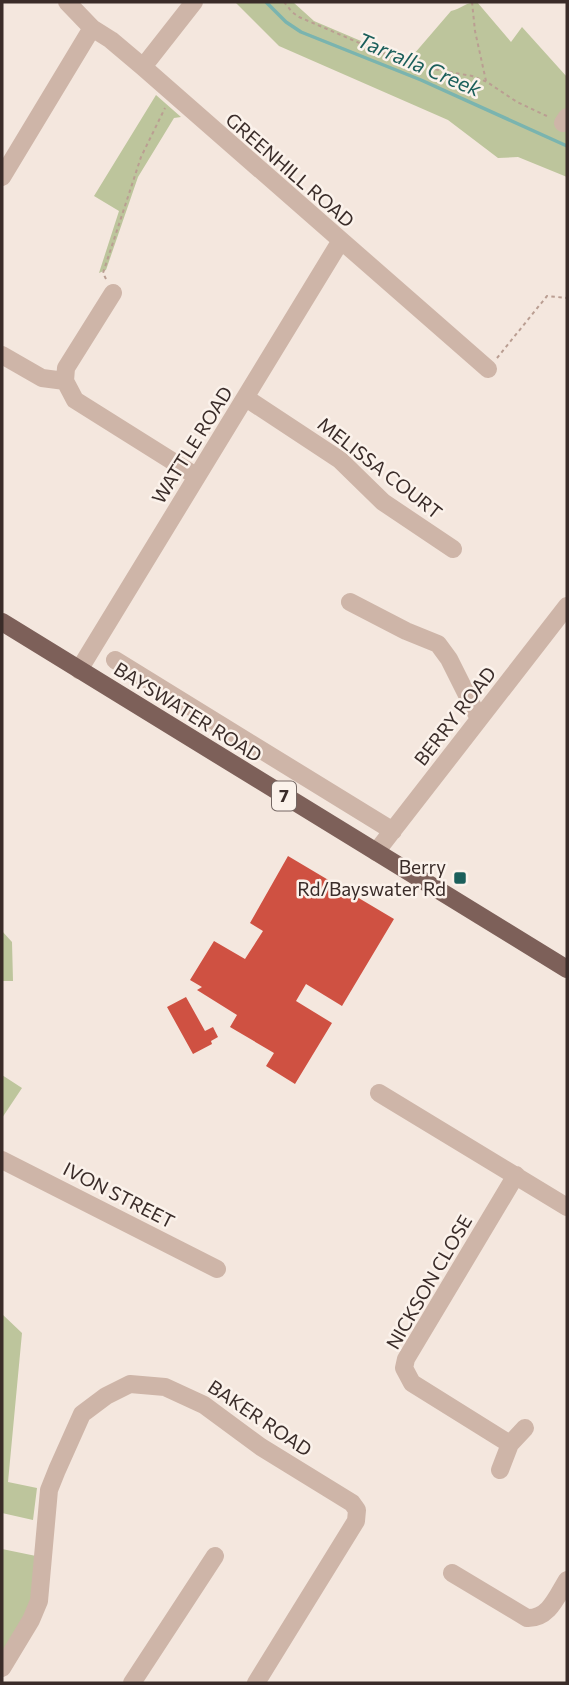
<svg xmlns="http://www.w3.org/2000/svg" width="569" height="1685" font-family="Commissioner,sans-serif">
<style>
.green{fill:#bdc59c}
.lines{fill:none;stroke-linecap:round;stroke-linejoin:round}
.stream{stroke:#7ab4af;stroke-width:3.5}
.building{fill:#cf5142}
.path{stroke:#ba9e92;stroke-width:2;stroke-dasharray:3.5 3.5;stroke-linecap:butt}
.minor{stroke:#ceb5a8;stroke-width:18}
.major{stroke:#7d6059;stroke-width:18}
.poi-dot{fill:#1b5f5b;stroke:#fbf2eb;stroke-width:2.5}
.labels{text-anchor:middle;stroke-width:5;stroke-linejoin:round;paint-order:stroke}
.shield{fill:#fbf2eb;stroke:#746763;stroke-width:2}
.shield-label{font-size:18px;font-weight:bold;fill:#3a2c29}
.street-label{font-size:19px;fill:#3a2c29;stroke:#fbf2eb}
.poi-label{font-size:19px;fill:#3a2c29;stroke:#fbf2eb;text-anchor:end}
.water-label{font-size:21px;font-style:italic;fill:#1b5f5b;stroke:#fbf2eb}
</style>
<rect width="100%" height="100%" fill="#f4e7de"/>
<path class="green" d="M235,2H293L314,21L408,61L451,11C461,9 466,2 477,2L511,42L522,27L567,77V177L518,157L498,158L448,120L279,46Z
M156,95L181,117L174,118L138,177L106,270L99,273L119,211L94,196Z
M2,931L12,942L13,981H2Z
M2,1075L22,1088L2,1118Z
M2,1314L22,1333L8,1482L37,1488L33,1520L2,1513Z
M2,1549L36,1556L33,1602L2,1657Z"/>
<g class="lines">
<path class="stream" d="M266,2L286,22L301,32L421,80L567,146"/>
</g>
<path class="building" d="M288,856L394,919L342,1006L306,984L296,1001L332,1023L295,1084L266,1066L274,1053L230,1027L237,1015L197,990L202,987L190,980L214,941L245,959L263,931L250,923Z
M186,997L205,1031L213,1027L218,1037L211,1041L212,1044L193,1054L167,1007Z"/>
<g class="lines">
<path class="path" d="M284,2L292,12L299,17L399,60L411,65L472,76L487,82L517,102L549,117
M472,2L475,31L486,81
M106,279L103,273L141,157L165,108
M497,358L547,296L567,298"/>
<path class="minor" d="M67,2L92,28L111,40L143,67L488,369
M143,67L194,2
M563,123L567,117
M2,177L92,28
M2,355L42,378L65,381L75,400L196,476
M65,381L66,368L113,293
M246,398L340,460L383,502L453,549
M350,602L406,631L438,644L449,659L479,719
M115,660L393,831
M79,670L340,242
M376,852L567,606
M379,1093L567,1207
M2,1160L217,1269
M510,1444L412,1383L404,1368L406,1359L516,1175
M500,1470L510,1444L525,1428
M452,1573L527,1618C549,1619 557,1596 567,1580
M2,1668L31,1620L39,1601L49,1490L57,1470L82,1414L106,1396L130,1384L165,1387L204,1405L261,1447L352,1503L357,1510L356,1521L256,1683
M132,1683L215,1556"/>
<path class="major" d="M2,622L567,969"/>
</g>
<rect class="poi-dot" x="453" y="871" width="14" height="14" rx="3.5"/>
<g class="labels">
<rect class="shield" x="272" y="781.5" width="24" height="29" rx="5"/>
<g class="shield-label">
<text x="284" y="802">7</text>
</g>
<g class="street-label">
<text transform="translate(290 170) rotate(41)" y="7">GREENHILL ROAD</text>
<text transform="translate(192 445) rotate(-58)" y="7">WATTLE ROAD</text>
<text transform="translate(380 468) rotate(38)" y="7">MELISSA COURT</text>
<text transform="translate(188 712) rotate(32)" y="7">BAYSWATER ROAD</text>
<text transform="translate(455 716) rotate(-52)" y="7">BERRY ROAD</text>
<text transform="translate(119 1195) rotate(27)" y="7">IVON STREET</text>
<text transform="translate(429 1282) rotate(-60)" y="7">NICKSON CLOSE</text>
<text transform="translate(260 1418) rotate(34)" y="7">BAKER ROAD</text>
</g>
<g class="poi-label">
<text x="446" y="874">Berry<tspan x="446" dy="22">Rd/Bayswater Rd</tspan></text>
</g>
<g class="water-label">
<text transform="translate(419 65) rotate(23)" y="7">Tarralla Creek</text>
</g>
</g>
<rect width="569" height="1685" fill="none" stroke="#3a2c29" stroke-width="7"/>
</svg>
